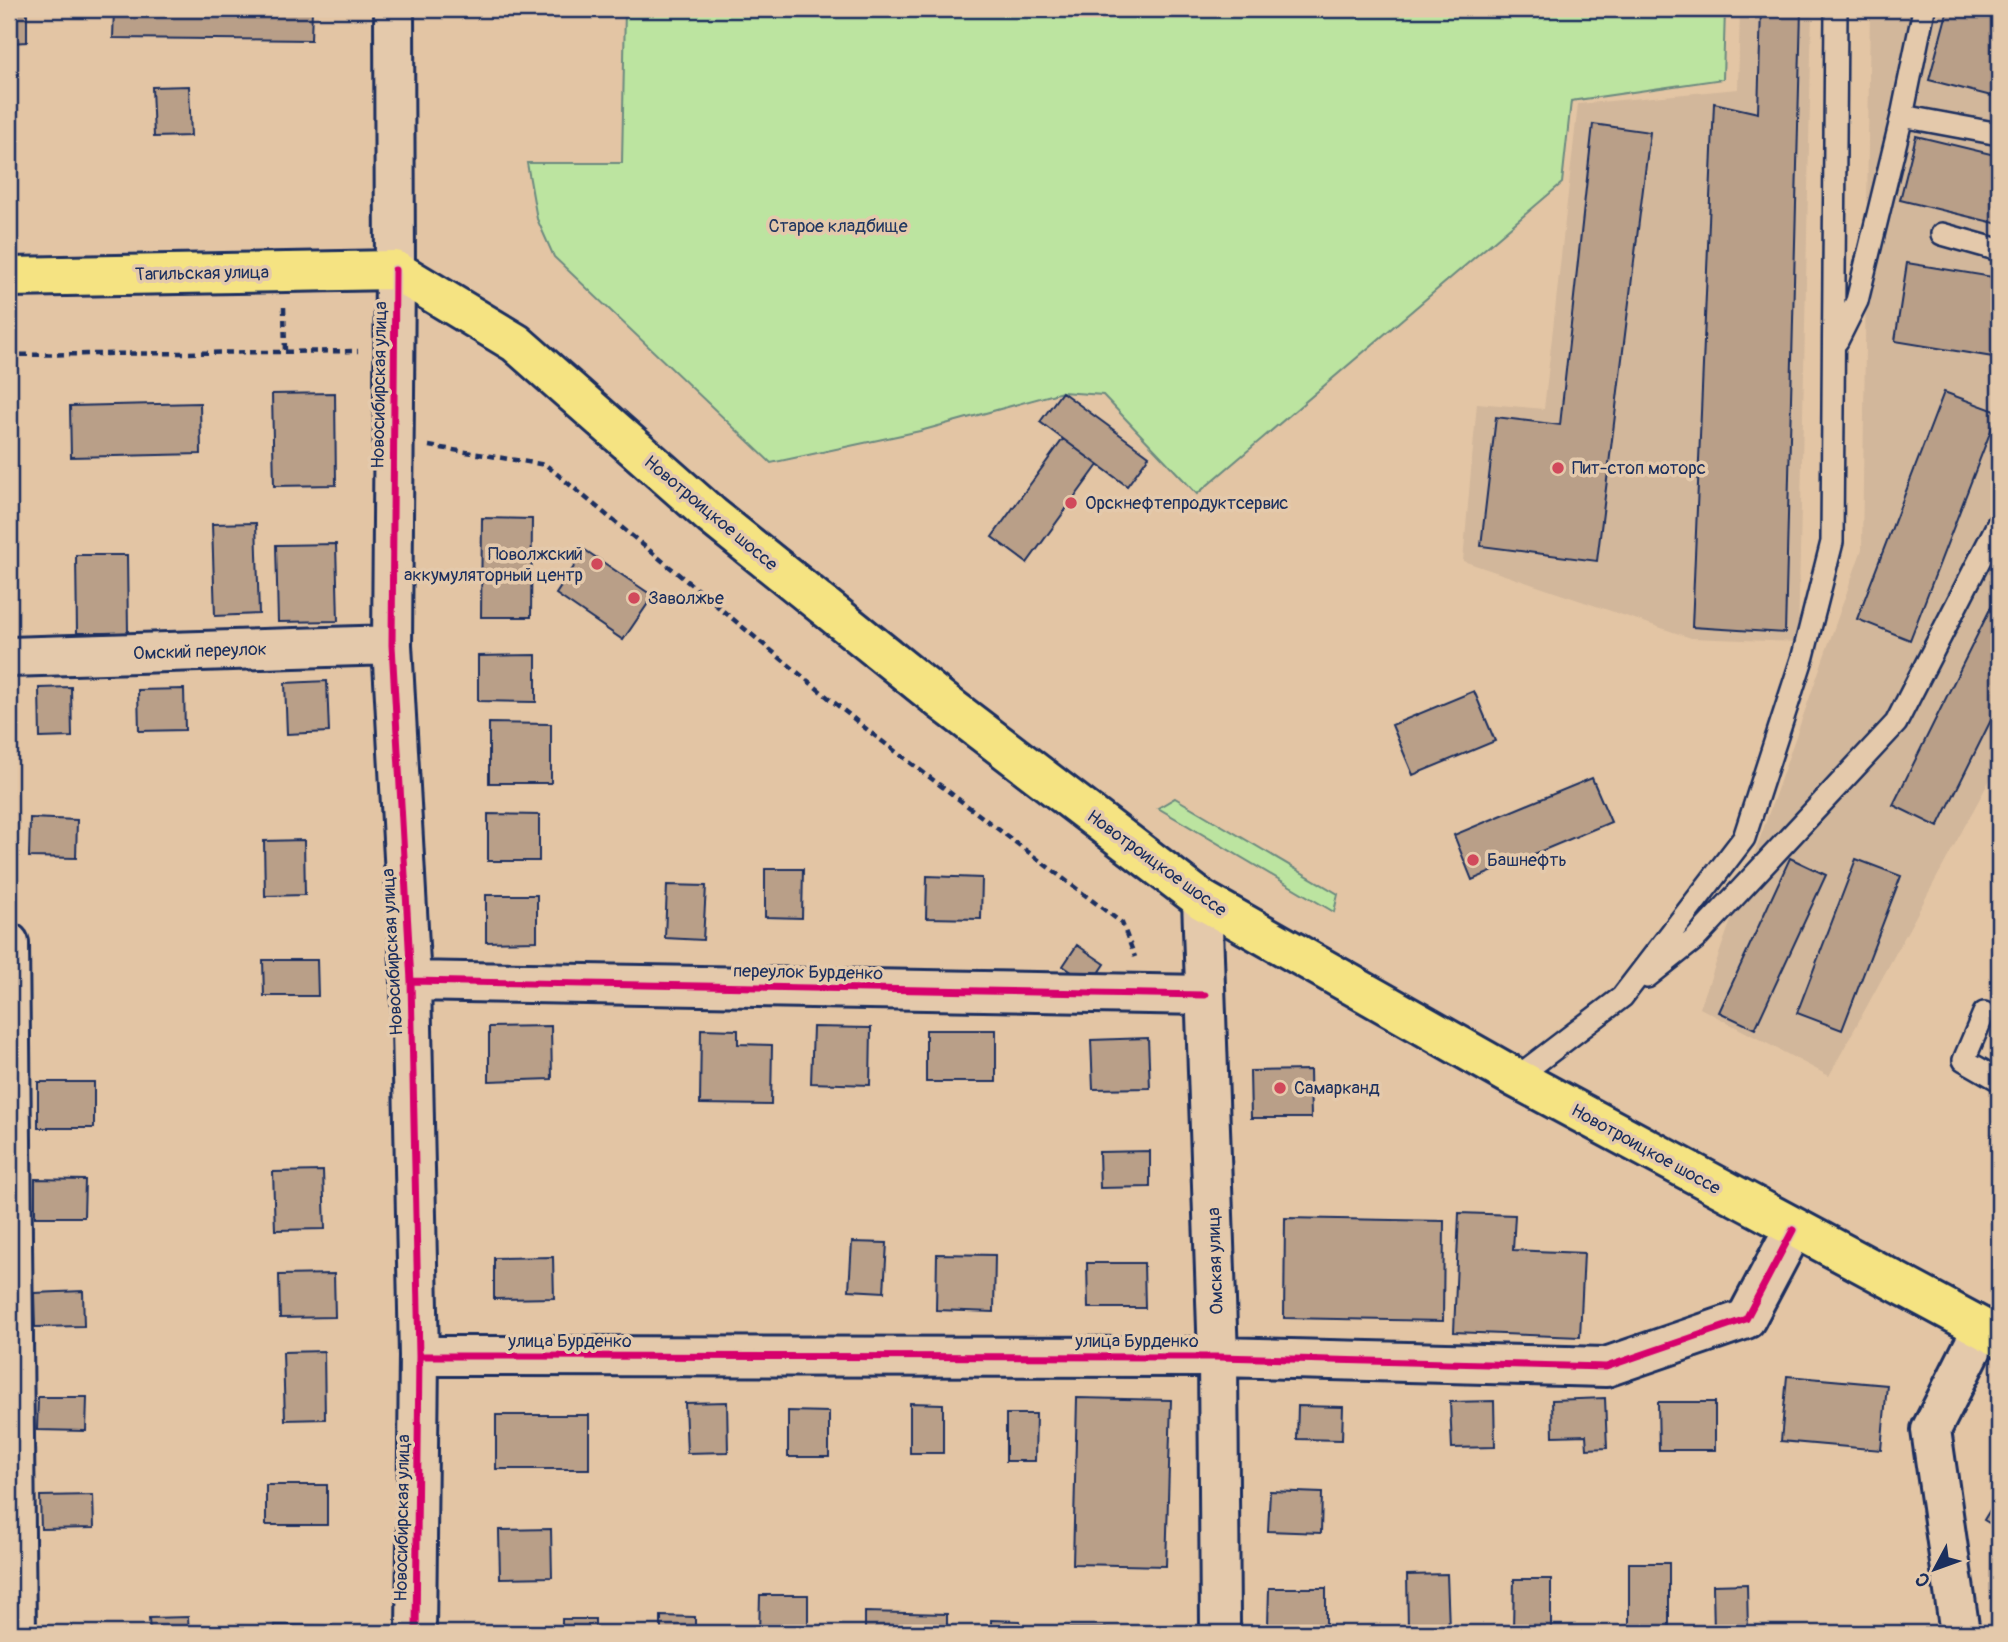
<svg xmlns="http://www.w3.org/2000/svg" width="2008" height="1642" font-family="Pangolin,sans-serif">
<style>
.built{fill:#d2b79b}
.green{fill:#bce4a0;stroke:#6c8a7f;stroke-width:2}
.building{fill:#b99f88;stroke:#1b2f5e;stroke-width:2}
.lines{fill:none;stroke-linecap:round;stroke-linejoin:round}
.service-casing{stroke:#1b2f5e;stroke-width:26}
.minor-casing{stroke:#1b2f5e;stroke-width:44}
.secondary-casing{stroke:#1b2f5e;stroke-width:44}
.primary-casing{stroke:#1b2f5e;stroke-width:44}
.path{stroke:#1b2f5e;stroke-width:4.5;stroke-dasharray:7 5;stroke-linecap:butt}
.service{stroke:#e4c9ab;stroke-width:21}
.minor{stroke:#e4c9ab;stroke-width:38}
.secondary{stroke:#e4c9ab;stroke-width:38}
.primary{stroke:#f5e382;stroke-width:38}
.cycleway-casing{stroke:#e4c9ab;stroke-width:11}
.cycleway{stroke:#d6006c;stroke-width:7}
.poi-dot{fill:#d1495b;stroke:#e4c9ab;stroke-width:2.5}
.labels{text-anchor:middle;stroke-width:7;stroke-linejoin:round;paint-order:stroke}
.park-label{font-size:18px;fill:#233861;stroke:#e4c9ab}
.street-label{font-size:18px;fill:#1b2f5e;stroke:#e4c9ab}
.poi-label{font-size:18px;fill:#1b2f5e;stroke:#e4c9ab;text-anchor:start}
</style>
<rect width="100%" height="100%" fill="#e3c5a4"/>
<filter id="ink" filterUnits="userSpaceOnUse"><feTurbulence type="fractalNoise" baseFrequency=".0143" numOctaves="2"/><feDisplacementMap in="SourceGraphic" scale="14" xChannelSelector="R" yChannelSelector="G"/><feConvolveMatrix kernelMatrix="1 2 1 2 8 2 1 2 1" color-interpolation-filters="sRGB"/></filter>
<g filter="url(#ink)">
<path class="built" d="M1740,9H1812L1798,642L1691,638L1463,561L1477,403L1544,409L1578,104L1738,89Z
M1870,9H1999V763L1829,1076L1700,1008L1862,549Z"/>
<path class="green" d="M625,9H1725L1723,79L1571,101L1562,183L1197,494L1103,395L1062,392L920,431L771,463L554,257L537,219L527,163H622Z
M1175,798L1338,894L1334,912L1158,808Z"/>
<path class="building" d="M9,9H27V42L9,43Z
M114,9H312L311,40L113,38Z
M1761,9H1801L1785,633L1692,627L1714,103L1758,113Z
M1948,9L1999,10V98L1929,80Z
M189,86L191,136L154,137L152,87Z
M1593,124L1650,132L1597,561L1481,546L1496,417L1560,425Z
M1916,136L1999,156V224L1900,200Z
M1907,263L1999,278V358L1895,341Z
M1062,392L1149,456L1127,486L1040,422Z
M1944,392L1998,412L1910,640L1857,619Z
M335,393L336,485L274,486L272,394Z
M200,403L201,454L71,457L70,406Z
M9,409H13L14,460H9Z
M1063,439L1098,465L1027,563L992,537Z
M482,518L532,519L531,617H481Z
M256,523L259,614L215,616L212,524Z
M336,544L338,621L278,622L276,545Z
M585,550L653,596L623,640L556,594Z
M76,555H127L128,633H77Z
M1999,591V704L1938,827L1893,805Z
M536,655V702L478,701V656Z
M327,681L329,732L287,734L285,683Z
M71,687L72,737L40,738L39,688Z
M184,689L185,730L139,731L138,690Z
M1474,691L1495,741L1413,775L1392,725Z
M489,723L551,724V783H489Z
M1592,778L1611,822L1472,880L1454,835Z
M488,814L539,815V861H488Z
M30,818L77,820L76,858L29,857Z
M304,840L305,895L265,896L264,841Z
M1790,858L1826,875L1755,1029L1719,1012Z
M1856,859L1901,876L1842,1030L1797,1013Z
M765,869H803L802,918L765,917Z
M927,876L982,878L981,919L926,918Z
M667,885L706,886L703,940L665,938Z
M486,895H537V941L486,942Z
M1077,945L1105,964L1091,985L1063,966Z
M263,960H317L318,996H264Z
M551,1026L552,1079L489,1081V1027Z
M813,1027L871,1028L870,1085L811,1083Z
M701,1029L738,1030V1044L772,1045L771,1105L700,1104Z
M926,1030H996V1082H926Z
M1148,1038L1150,1088L1093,1089L1091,1040Z
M1310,1070L1311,1118H1251L1250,1071Z
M38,1082H94V1128H38Z
M1150,1151V1187L1100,1188L1099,1152Z
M323,1171L325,1229L275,1230L273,1172Z
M35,1179L85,1180L84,1217H35Z
M1459,1213L1515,1215L1513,1250L1584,1253L1580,1337L1454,1332Z
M1285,1218L1444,1221L1443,1321L1284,1318Z
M852,1242L887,1243L884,1292L849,1290Z
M937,1254L995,1255L994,1312L936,1310Z
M553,1257L554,1298L494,1299V1258Z
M1087,1263H1144L1145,1308H1088Z
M334,1274L335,1317L280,1318L279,1275Z
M83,1291L84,1326L35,1327L34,1293Z
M324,1351L325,1419L285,1420L283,1352Z
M1787,1376L1887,1385L1881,1450L1781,1441Z
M38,1397H87L86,1431L37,1430Z
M1077,1398L1171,1400L1166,1566L1073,1564Z
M1605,1398L1607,1448L1587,1449L1586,1435L1553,1436L1552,1400Z
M1494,1401L1495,1447L1452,1448L1450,1402Z
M727,1402L728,1452L687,1453L685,1403Z
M1658,1402H1715V1450H1659Z
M910,1403L943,1404V1453H910Z
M1298,1406L1343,1407L1342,1440L1297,1439Z
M788,1411L829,1412V1457H788Z
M1006,1414H1036L1035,1461H1006Z
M496,1415H589V1469H496Z
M266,1485H327V1525H266Z
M1270,1491L1322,1493L1321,1533L1268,1531Z
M93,1495L94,1528L41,1529L40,1496Z
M1999,1495V1529L1984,1520Z
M551,1529L552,1577L500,1578L499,1530Z
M1629,1563H1669V1627H1629Z
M1447,1574L1449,1628L1408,1629L1407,1575Z
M1514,1579H1551V1630L1513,1629Z
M1747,1584L1748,1633H1714L1713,1585Z
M1269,1588H1326V1626H1268Z
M760,1595H808V1633H759Z
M865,1612L947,1614V1633H865Z
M661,1616L695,1617V1633H661Z
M188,1617L189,1633H150L149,1618Z
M562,1619H595V1633H562Z
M991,1620L1020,1621V1633H991Z
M275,1625L332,1626V1633H274Z
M1069,1628H1124V1633H1069Z"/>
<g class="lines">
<g class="service-casing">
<path id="service" d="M1902,116L1999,134
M1942,234L1999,250
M1837,341L1857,301L1902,116L1924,9
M1647,977L1695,939L1896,723L1999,522
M1984,1013L1964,1060L1999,1080
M1516,1078L1622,997L1744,838L1803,656L1832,542L1836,9"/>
</g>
<g class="minor-casing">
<path id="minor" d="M395,270L392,645L411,981L419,1356L416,1633
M9,657L392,645
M1202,900L1218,1357L1220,1623
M9,943L16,1633
M411,981L1205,995
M419,1356L1218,1357L1606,1367L1746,1319L1793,1230
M1960,1633L1931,1430L1982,1329"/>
</g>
<g class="secondary-casing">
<path id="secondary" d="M394,9L395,270"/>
</g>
<g class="primary-casing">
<path id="primary" d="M9,277L395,270L516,343L712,516L942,701L1202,900L1516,1078L1999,1337"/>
</g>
<path class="path" d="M284,307L285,352
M9,355L358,351
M429,446L546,465L870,732L1122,923L1135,957"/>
<use href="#service" class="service"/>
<use href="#minor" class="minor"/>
<use href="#secondary" class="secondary"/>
<use href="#primary" class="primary"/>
<g class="cycleway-casing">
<path id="cycleway" d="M395,270L392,645L411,981L419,1356L416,1633
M411,981L1205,995
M419,1356L1218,1357L1606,1367L1746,1319L1793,1230"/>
</g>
<use href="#cycleway" class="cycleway"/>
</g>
</g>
<g class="poi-dot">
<circle cx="1558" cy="468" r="7"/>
<circle cx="1071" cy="503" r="7"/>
<circle cx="597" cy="564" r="7"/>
<circle cx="634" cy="598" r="7"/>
<circle cx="1473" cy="860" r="7"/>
<circle cx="1280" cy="1088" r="7"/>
</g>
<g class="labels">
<g class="park-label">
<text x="838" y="232">Старое кладбище</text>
</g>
<g class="street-label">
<text transform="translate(202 273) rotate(-1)" y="6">Тагильская улица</text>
<text transform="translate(379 385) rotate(-89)" y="6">Новосибирская улица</text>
<text transform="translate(711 513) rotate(40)" y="6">Новотроицкое шоссе</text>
<text transform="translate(200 651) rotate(-2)" y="6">Омский переулок</text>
<text transform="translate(1157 863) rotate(36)" y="6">Новотроицкое шоссе</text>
<text transform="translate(392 952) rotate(-93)" y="6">Новосибирская улица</text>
<text transform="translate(808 972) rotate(1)" y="6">переулок Бурденко</text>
<text transform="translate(1646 1149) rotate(29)" y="6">Новотроицкое шоссе</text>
<text transform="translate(1215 1261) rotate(-92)" y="6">Омская улица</text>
<text x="570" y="1347">улица Бурденко</text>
<text x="1137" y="1347">улица Бурденко</text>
<text transform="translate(402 1518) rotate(-89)" y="6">Новосибирская улица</text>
</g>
<g class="poi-label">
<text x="1572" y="474">Пит-стоп моторс</text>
<text x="1085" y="509">Орскнефтепродуктсервис</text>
<text x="583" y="560" text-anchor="end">Поволжский<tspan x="583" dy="21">аккумуляторный центр</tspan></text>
<text x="648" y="604">Заволжье</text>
<text x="1487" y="866">Башнефть</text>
<text x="1294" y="1094">Самарканд</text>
</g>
</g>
<rect width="2008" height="1642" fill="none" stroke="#e4c9ab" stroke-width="35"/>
<rect x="18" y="18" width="1973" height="1607" fill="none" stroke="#1b2f5e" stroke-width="2.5" filter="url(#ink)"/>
<g transform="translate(1935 1569) rotate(229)" stroke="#e4c9ab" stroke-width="5" paint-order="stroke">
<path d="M0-5L12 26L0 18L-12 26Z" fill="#1b2f5e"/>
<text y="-10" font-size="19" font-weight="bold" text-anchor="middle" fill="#1b2f5e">С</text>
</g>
</svg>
